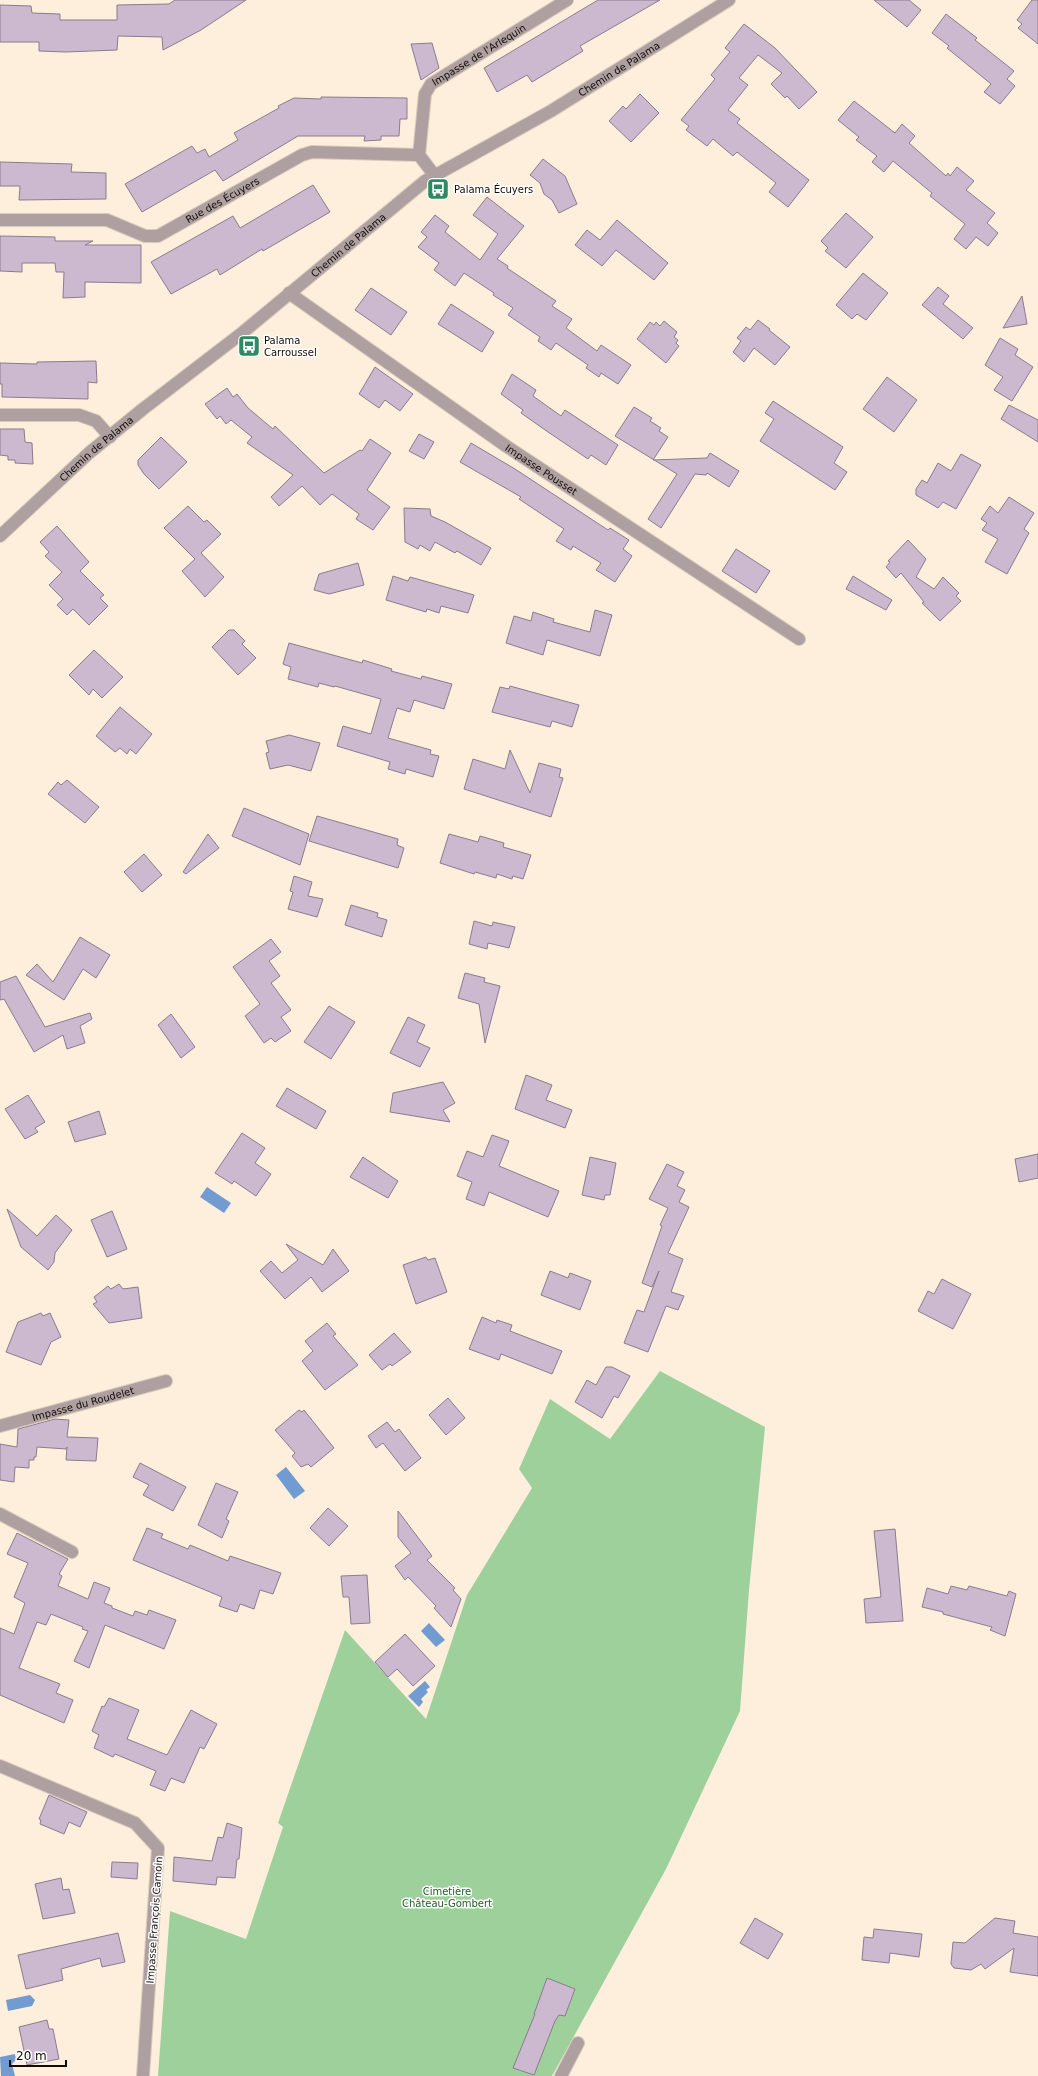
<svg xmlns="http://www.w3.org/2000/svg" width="1038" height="2076" font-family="'DejaVu Sans',sans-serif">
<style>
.green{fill:#9dd09b}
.water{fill:#729bd1}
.building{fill:#ccb9cf;stroke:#8c7b8f}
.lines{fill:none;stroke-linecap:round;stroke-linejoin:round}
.street-casing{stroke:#d8caba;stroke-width:14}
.street{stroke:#ae9fa1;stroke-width:12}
.labels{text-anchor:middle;stroke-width:3;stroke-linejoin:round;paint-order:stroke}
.street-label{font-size:10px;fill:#130c05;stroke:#fff}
.poi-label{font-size:10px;fill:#130c05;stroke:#fff;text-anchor:start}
.park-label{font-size:10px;fill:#1a611e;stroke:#fff}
</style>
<rect width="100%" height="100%" fill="#feeedc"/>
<path class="green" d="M660,1371L765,1427L749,1590L740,1711L666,1869L552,2076H158L170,1911L246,1939L283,1827L278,1823L345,1630L426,1719L467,1595L532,1488L519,1469L550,1399L610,1439Z"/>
<path class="water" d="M207,1187L231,1203L224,1213L200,1197Z
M286,1467L305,1491L294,1499L276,1475Z
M429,1623L445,1640L436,1647L421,1631Z
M425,1681L430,1687L426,1690L428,1692L421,1699L423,1702L419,1707L408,1696Z
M30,1995L35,2000L32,2006L8,2011L6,2000Z
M15,2054L16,2060L12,2064L15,2076H1L0,2057Z"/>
<path class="building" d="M175,0H246L201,30L163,50L162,37L118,36L117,50L66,52L39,51V42H0V5L31,6L32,13L60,14V20H117V5L169,4Z
M598,0H660L580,46L583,51L532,82L527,75L497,92L484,68Z
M874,0H909L921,10L907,27Z
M1032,0H1038V44L1018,28L1022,24L1017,20Z
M946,14L977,38L975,40L1014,71L1007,79L1015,86L1000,104L984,92L991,84L947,48L949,46L932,33Z
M744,24L775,48L817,92L799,109L787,96L785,98L771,84L782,73L758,55L739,78L748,85L728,110L740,119L737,123L809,180L788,207L769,192L776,183L737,152L733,156L713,139L707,146L686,130L689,126L681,120L715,79L711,75L730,52L725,48Z
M432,43L439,68L421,80L411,44Z
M640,94L659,113L631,142L609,121L623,106L626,109Z
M321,97L407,98V119H400L399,136H381V140L364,141L365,136H298L223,181L215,170L142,212L125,184L192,146L197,153L205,149L209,157L238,140L234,133L279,108L278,106L294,98L321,99Z
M854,101L895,133L902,124L915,136L909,143L946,176L948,173L950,176L957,167L974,181L966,190L995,213L987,223L998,233L988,246L976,237L966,249L954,239L965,224L930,196L932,193L893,161L884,172L872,162L877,156L856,140L859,137L838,120Z
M543,159L565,176L577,204L559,213L552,200L544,194L540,183L530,175Z
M0,162L72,164L71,172L106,173V199L19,200L20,186H0Z
M313,185L330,212L263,251L262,249L220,275L217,269L171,294L151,262L233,216L240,228Z
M487,197L524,226L497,259L508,266L507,268L556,301L552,306L572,319L566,328L597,351L601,345L631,365L618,384L601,373L599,377L586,368L588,365L556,343L551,350L538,341L540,337L508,315L513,308L493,295L494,293L464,273L455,286L434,270L439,263L418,247L427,237L421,232L435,215L449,226L445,232L480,260L498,234L473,215Z
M846,213L873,237L846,268L825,251L828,248L821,241Z
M617,220L668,263L654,280L616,250L602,266L575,245L587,230L600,240Z
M0,236L55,237V241H93L85,245H141V283L85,282V297L63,298L64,272H56L55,263H22V272L0,271Z
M863,273L888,293L866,320L857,314L852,319L836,305Z
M938,287L949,296L943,304L973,328L963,339L922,305Z
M371,288L407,312L391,335L355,310Z
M1022,296L1027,324L1003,328Z
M451,304L494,332L482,352L438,324Z
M758,320L770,329L769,330L790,347L775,365L754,348L744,362L733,352L741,341L737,338L746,327L750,330Z
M664,321L677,332L674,337L678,340L676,343L679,346L666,363L637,339L650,322L654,325L656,322L660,326Z
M1000,338L1018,349L1015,355L1033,367L1012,401L994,390L1003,377L985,365Z
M96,361L97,383L88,382V399L2,397V384H0V363L37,364V362Z
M375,367L413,394L400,411L385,400L379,408L359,394Z
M512,374L536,390L533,396L561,416L565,410L618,445L606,465L591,455L588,459L548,432L521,413L523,410L501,394Z
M887,377L917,400L894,432L863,409Z
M227,388L233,397L237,394L248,408L273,429L275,426L324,473L360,450L362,451L370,439L391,453L367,490L390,507L373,530L356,519L359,514L332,494L320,505L302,486L279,506L271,497L293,475L247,443L252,437L231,420L226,424L220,416L217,419L205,404Z
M773,401L843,447L834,463L847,472L835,490L760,441L774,419L765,413Z
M1009,405L1038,420V442L1001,419Z
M634,407L652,418L650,421L661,428L659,431L668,437L653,460L707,458L710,453L739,471L729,487L707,473L706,475L695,474L661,528L648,519L677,474L615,436Z
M0,429H24L25,442L32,443L33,464L15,463V460H8V456L0,455Z
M419,434L434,442L424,459L409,451Z
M161,437L187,462L159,489L144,474L138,465V460Z
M471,443L515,469L608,530L610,528L629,540L623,549L632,556L615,582L596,570L601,563L573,546L571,550L556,541L564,529L519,499L521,497L460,462Z
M961,454L981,465L956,509L943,502L938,508L916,495V489L922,480L927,483L938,463L951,471Z
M1009,497L1034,513L1024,529L1029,533L1007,574L985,562L998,539L982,530L987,523L981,519L990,506L998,513Z
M188,506L204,522L207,520L221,534L201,553L224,577L205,597L182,571L195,559L164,528Z
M404,508L430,509L431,516L445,522L491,548L481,565L457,551L455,553L435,542L430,551L420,545L418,549L405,542Z
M57,526L89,562L80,571L104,595L100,598L108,606L89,625L73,609L67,615L57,605L63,599L49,585L62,572L45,556L49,552L40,542Z
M908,540L926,559L916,577L934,589L943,577L959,593L956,596L961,601L940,621L922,603L924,602L901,573L896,578L886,567L890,562L888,561Z
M736,549L770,571L756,593L722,571Z
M358,563L364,585L329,594L314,590L319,574Z
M393,576L408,581L410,577L474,595L468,613L441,606L439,613L427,609L426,612L386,600Z
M853,576L892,600L886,610L846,589Z
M595,610L612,615L600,656L547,640L543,655L506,643L514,616L531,621L533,612L554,619L553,622L590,632Z
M229,630H234L245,641L242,644L256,658L238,675L212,647Z
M289,643L362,663L363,660L392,669L391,671L421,679L422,676L452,684L444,709L414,700L410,712L397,708L388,738L431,750L430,754L439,756L433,777L406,769L405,774L388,769L390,762L337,746L343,726L371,734L381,699L335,686L334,687L319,683L318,687L288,679L291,667L283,664Z
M94,650L123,677L102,698L93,689L89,695L69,675Z
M510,686L579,705L572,727L552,721L550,727L492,712L500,687L509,689Z
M120,707L152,734L136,754L130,749L127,754L120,748L115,752L96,736Z
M289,735L320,743L311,771L288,765L270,769L266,753L269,752L266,741Z
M510,750L530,793L539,763L561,769L559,777L563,778L551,817L464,789L473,759L505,769Z
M67,780L99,807L85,823L48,794L58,782L61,785Z
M244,808L309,834L300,865L232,836Z
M317,816L398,839L397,845L404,848L398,868L309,841Z
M208,834L219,848L186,874L183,872Z
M449,834L478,842L480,836L504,843L503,847L531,855L523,879L513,876L512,879L497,874L496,878L475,872L474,874L440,863Z
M144,854L162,875L142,892L124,872Z
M294,876L312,882L308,896L323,899L317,917L288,909L293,892L290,891Z
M351,905L378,913L377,917L387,920L382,937L345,925Z
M474,921L492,926L493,922L515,927L509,948L488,943L487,949L469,944Z
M80,937L110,955L96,978L83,969L64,1000L26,975L37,964L53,982Z
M271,939L281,952L269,961L280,976L271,983L291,1010L281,1017L291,1031L275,1042L271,1038L264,1043L245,1016L260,1004L233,967Z
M465,973L485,978L484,982L500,986L485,1043L479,1004L458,998Z
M16,976L45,1027L90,1013L92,1019L80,1026L85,1043L67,1049L63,1035L34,1052L4,999L0,1000V982Z
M329,1006L355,1022L331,1059L304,1042Z
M171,1014L195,1047L181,1058L158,1025Z
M408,1017L425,1025L417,1042L430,1048L420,1067L390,1053Z
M526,1075L552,1085L546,1100L572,1110L565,1128L515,1109Z
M443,1082L455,1103L443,1110L450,1122L390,1112L393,1093Z
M287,1088L326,1111L316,1129L276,1106Z
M28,1095L45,1122L35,1128L38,1132L25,1139L5,1109Z
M99,1111L106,1134L75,1142L68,1122Z
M242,1133L265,1148L255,1163L271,1174L256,1196L234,1181L232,1184L215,1173Z
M492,1135L509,1141L499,1166L559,1191L548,1217L489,1192L484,1206L466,1199L472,1182L457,1176L467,1151L483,1157Z
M1038,1154V1178L1019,1182L1015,1159Z
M363,1157L398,1181L388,1198L350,1177Z
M590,1157L616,1163L610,1195H605L604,1200L582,1195Z
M667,1164L684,1172L677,1186L685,1190L679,1202L689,1207L668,1253L683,1259L671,1292L684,1296L678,1310L666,1306L648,1352L624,1343L637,1310L644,1312L659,1271L652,1287L642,1283L662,1226L660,1225L668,1208L649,1199Z
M7,1209L37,1236L56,1215L72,1230L55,1253L54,1262L48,1270L21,1247Z
M112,1211L127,1249L107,1257L91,1220Z
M286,1244L323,1265L333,1249L349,1271L322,1292L311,1277L285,1299L260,1271L271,1261L282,1273L298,1260Z
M426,1257L428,1260L435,1258L447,1292L416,1304L403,1265Z
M550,1271L568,1278L570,1273L591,1281L580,1310L541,1295Z
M942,1279L971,1294L953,1329L918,1311L928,1291L934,1294Z
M119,1284L123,1289L138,1287L142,1318L109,1323L93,1304L97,1302L94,1297L108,1286L111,1289Z
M41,1313L43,1316L50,1313L61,1337L51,1342L41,1365L6,1352L18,1322Z
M482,1317L496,1323L497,1320L512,1325L510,1331L562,1351L552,1374L501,1354L499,1360L469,1349Z
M327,1323L336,1334L333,1336L358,1365L325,1390L302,1361L313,1351L305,1341Z
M394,1333L411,1352L392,1366L390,1364L382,1370L369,1355Z
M606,1367H612L630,1376L618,1398L614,1396L602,1418L575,1402L587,1380L596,1385Z
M448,1398L465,1418L446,1435L429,1415Z
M299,1410L302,1412L304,1410L334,1448L311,1467L308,1464L301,1467L292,1456L295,1453L275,1430Z
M55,1419L69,1420L67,1437L98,1438L96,1461L66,1460L67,1447L66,1449L37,1447L36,1457H34V1460H29V1468L15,1467L14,1482L0,1480V1444L17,1447L18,1429Z
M387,1422L395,1432L399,1429L421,1458L405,1471L383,1443L376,1448L368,1436Z
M140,1463L186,1487L173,1511L143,1495L149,1485L133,1477Z
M216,1483L238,1492L226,1519L229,1521L222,1538L198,1525Z
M328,1508L348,1526L329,1546L310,1528Z
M398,1511L432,1556L427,1560L455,1588L453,1590L461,1599L451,1627L434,1608L436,1606L408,1577L405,1580L395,1566L411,1553L398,1537Z
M147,1528L163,1534L161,1538L188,1549L190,1545L228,1561L230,1556L281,1573L273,1594L260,1590L254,1609L240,1604L237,1612L219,1606L222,1597L133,1560Z
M895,1529L903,1621L866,1623L864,1599L881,1597L874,1531Z
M17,1533L68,1559L59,1574L62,1576L58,1586L88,1599L94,1582L110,1588L104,1603L112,1606V1608L133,1616L135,1611L147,1615L149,1610L176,1620L164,1649L105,1625L89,1668L74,1661L88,1631L82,1629L83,1627L51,1614L46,1625L37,1622L19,1668L60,1684L56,1693L73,1700L64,1723L0,1695V1628L14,1634L25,1603L14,1597L28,1563L7,1554Z
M367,1575L370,1623L351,1624L349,1597H343L341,1576Z
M951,1586L967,1590L969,1586L1007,1596L1009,1591L1016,1594L1005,1636L990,1630L992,1627L943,1614V1612L922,1607L927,1588L948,1594Z
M405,1634L435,1666L413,1686L397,1669L388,1677L375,1662Z
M109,1698L139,1710L127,1739L167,1755L191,1710L217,1724L204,1749L200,1747L184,1783L171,1778L165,1791L150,1785L156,1771L115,1754L113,1757L94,1748L99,1735L92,1731L102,1706L104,1707Z
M49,1795L87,1812L80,1827L69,1822L64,1834L40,1824L41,1820L39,1819Z
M227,1823L242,1828L239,1859H237L235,1878L217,1877L216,1885L173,1881L174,1857L212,1861L218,1837L223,1838Z
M112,1862L138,1863L137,1879L111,1877Z
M61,1878L63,1890L69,1889L75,1913L43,1919L35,1884Z
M755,1918L783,1934L768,1959L740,1943Z
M995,1918L1015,1921L1013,1933L1038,1937V1976L1010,1972L1014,1948L985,1969L981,1964L971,1970L954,1968L951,1964L953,1942L965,1943Z
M874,1929L922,1934L919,1957L890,1953L889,1963L862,1960L864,1937L873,1938Z
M118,1933L125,1962L102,1967L100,1958L61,1969L63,1980L26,1989L18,1955Z
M547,1978L575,1989L565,2016L559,2015L555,2021L534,2075L513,2068L535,2014H534Z
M47,2020L49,2029H53L59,2059L27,2065L19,2027Z"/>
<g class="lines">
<g class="street-casing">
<g id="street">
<path id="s1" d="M419,155L425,94L431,84L567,0"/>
<path id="s2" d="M0,220H107L145,236H158L302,155L312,152L419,155L435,176"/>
<path id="s3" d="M289,293L506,446L799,639"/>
<path d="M0,415H79L96,421L110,437"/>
<path id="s4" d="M0,536L89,453L143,409L242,333L425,181L551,111L729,0"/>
<path id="s5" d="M0,1426L166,1381"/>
<path d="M0,1514L72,1552"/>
<path d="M0,1766L135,1823L158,1848L143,2076"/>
<path d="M561,2076L578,2043"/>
</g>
</g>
<use href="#street" class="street"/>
</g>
<defs>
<g id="bus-square" transform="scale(1.15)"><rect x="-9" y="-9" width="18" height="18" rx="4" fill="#2c8b63" stroke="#fff"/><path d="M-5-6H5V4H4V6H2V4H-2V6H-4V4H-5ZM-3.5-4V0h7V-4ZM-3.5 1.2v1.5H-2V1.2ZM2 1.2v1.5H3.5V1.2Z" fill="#fff"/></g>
</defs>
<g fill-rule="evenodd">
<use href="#bus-square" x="438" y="189"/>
<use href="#bus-square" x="249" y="346"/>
</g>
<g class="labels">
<g class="street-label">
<text dy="4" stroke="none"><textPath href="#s1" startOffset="129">Impasse de l'Arlequin</textPath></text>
<text dy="4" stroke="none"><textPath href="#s4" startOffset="778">Chemin de Palama</textPath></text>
<text dy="4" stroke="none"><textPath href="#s2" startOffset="235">Rue des Écuyers</textPath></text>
<text dy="4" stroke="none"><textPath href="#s4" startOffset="454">Chemin de Palama</textPath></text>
<text dy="4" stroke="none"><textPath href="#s4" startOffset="130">Chemin de Palama</textPath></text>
<text dy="4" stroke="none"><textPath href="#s3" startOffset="308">Impasse Pousset</textPath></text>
<text dy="4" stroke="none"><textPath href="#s5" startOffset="86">Impasse du Roudelet</textPath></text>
<text transform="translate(154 1920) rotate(-86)" y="4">Impasse François Camoin</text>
</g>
<g class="poi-label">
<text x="454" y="193">Palama Écuyers</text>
<text x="264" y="344">Palama<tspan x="264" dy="12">Carroussel</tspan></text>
</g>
<g class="park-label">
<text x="447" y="1895">Cimetière<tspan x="447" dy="12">Château-Gombert</tspan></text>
</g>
</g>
<path d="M10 2060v6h56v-6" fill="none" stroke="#130c05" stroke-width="2"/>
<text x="16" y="2060" font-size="12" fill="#130c05" stroke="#ffffff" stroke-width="3" paint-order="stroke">20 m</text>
</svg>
